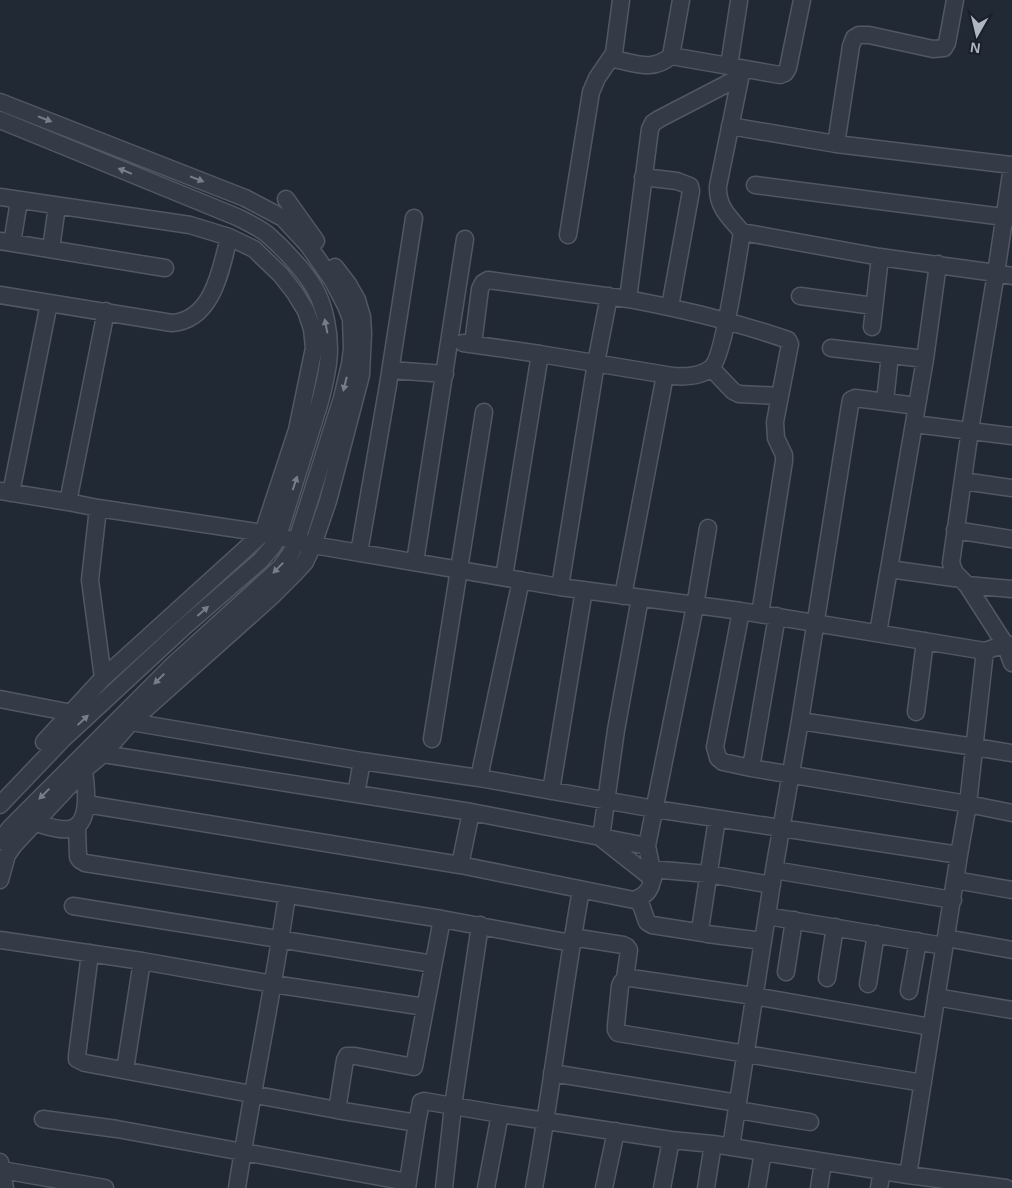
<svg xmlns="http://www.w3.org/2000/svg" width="1012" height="1188" font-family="Helvetica,sans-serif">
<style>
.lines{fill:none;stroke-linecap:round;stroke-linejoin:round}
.minor-casing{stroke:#515864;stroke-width:19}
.minor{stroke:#343b46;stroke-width:16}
.oneway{fill:#777e8b}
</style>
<rect width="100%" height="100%" fill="#212935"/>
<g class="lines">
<g class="minor-casing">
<path id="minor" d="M621,0L614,53V58L618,60C638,64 653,71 671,56L780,75L785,73L788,68L802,0
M671,56L681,0
M729,66L739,1
M742,69L718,186C717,207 729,217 742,232L880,257L996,273L970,430L951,563L955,573L967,585L1005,644L1012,663
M0,102L245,198L283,218L308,245L333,281L346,306L351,319L352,349L350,364L342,398L297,540L291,553L281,567L173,665L10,828L0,841
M0,120L237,217C247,222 258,227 267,234C283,248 308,274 317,293C325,309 329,331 329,349C329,368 324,387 319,405L278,536L273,546L260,561L185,626L63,739L0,805
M730,126L836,144L1012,165
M836,144L851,46L854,38L859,35H869L933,49L944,48L947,43L955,0
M1012,167L996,273L1012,276
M643,177L677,181L690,186L691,191L670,307
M755,185L1012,218
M0,197L190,225L229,237L254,249L281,275L295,293L306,311L312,329L314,348L297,430L263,533L103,678L44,742
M286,199L316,241
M568,235L591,92L597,78L614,53
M0,241L165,268
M12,243L19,201
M51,249L57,206
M0,295L172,323C213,320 221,269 229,237
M800,296L874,306
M628,299C682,309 736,322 788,340L790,344L775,422L776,438L784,455V461L760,614
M872,327L880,257
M463,343L540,354
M473,344L480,289L483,283L488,280L628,299L650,129L653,123L659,119L740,77
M831,348L925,359
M711,368L733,391L739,394L780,396
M391,370L445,374
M885,401L890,355
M914,424L1012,436
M963,481L1012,488
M0,491L68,502L98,508L263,533L313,545L560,587L741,611L985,651L1005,644L1012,645
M11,493L49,303
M68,502L106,311
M98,508L90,580L103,678
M955,530L1012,539
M359,553L388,385L414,218
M415,562L465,239
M889,569L961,579
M504,577L540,354L673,376C685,377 702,376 711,368C724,358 738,254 742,232
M967,585L1012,589
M560,587L596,363L609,296
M623,596L665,375
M640,598L616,730L601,838L653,879
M741,611L715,747L718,758L723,762L751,768L968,804L1012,813
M878,633L925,359L938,264
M0,699L72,713
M916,712L925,641
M800,721L975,747L1012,753
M131,722L362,761L479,778L655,809L959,855
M432,739L484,412
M103,754L471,812L647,846L695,606L708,528
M751,768L777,616
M479,778L521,580
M551,791L584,590
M356,794L362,761
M86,804L460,865L634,900C661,891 651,868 647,846
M717,819L700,930L707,934L763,941
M35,823C45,825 58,831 69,829C92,826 86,786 84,770
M77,827L78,857L80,860L85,863L442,919L571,943
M460,865L471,812
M651,869L708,874L772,885
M774,870L953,900
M0,880L7,855L14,845L84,770L103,754L131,722L271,597L294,574L305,562L313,545L328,501L361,375L363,333L362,317L357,300L348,284L335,267
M955,880L1012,890
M639,899L647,922L652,925L703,933
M73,906L433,964
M767,916L944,946
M572,937L623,945L627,947L629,950L625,978
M946,938L1012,950
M0,940L142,961L273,984L425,1007
M90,953L77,1056V1059L85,1063L337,1110L417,1123L421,1102L424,1101L500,1114L671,1140L713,1144L908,1175L1006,1188
M786,972L794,920
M827,978L835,927
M868,984L876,934
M909,991L918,941
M936,997L1012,1010
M125,1070L142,961
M552,1073L738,1103
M923,1083L618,1033L616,1030V1025L620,986C622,980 625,978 631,978L754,996L931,1027
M337,1110L345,1060L347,1056H355L414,1067L442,919
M737,1110L810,1122
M43,1119L117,1129L408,1182
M731,1147L774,870L800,721L850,405L851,400L855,398L917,406
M0,1162L5,1188
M2,1170L105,1188
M908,1175L959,855L968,804L985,651
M237,1188C252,1090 273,993 287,895
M407,1188L417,1123
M444,1188L453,1106L480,925
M486,1188L500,1114
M534,1188C552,1089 563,989 581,890
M604,1188L616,1131
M662,1188L671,1140
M706,1188L713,1144
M757,1188L763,1152
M819,1188L823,1162
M879,1188L882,1171"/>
</g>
<use href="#minor" class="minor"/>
</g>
<defs><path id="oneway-solid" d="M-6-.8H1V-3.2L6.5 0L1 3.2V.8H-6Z" transform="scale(1.25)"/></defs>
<g class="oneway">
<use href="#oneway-solid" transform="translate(45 119) rotate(21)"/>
<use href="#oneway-solid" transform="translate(125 171) rotate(-158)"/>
<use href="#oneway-solid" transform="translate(197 179) rotate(21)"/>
<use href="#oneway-solid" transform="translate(326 326) rotate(-101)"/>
<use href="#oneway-solid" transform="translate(345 384) rotate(104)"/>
<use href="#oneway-solid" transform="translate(295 483) rotate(-72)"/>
<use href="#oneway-solid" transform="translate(278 568) rotate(134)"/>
<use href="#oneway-solid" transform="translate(203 611) rotate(-41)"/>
<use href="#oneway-solid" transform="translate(159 679) rotate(135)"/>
<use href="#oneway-solid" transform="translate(83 720) rotate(-43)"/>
<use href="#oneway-solid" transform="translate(44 794) rotate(135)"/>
</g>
<g transform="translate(977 35) rotate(188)" stroke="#1a202a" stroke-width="4" paint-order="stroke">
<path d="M0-4L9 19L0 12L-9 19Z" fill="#aeb5c3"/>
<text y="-8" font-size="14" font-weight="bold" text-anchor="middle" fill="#aeb5c3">N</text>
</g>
</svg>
